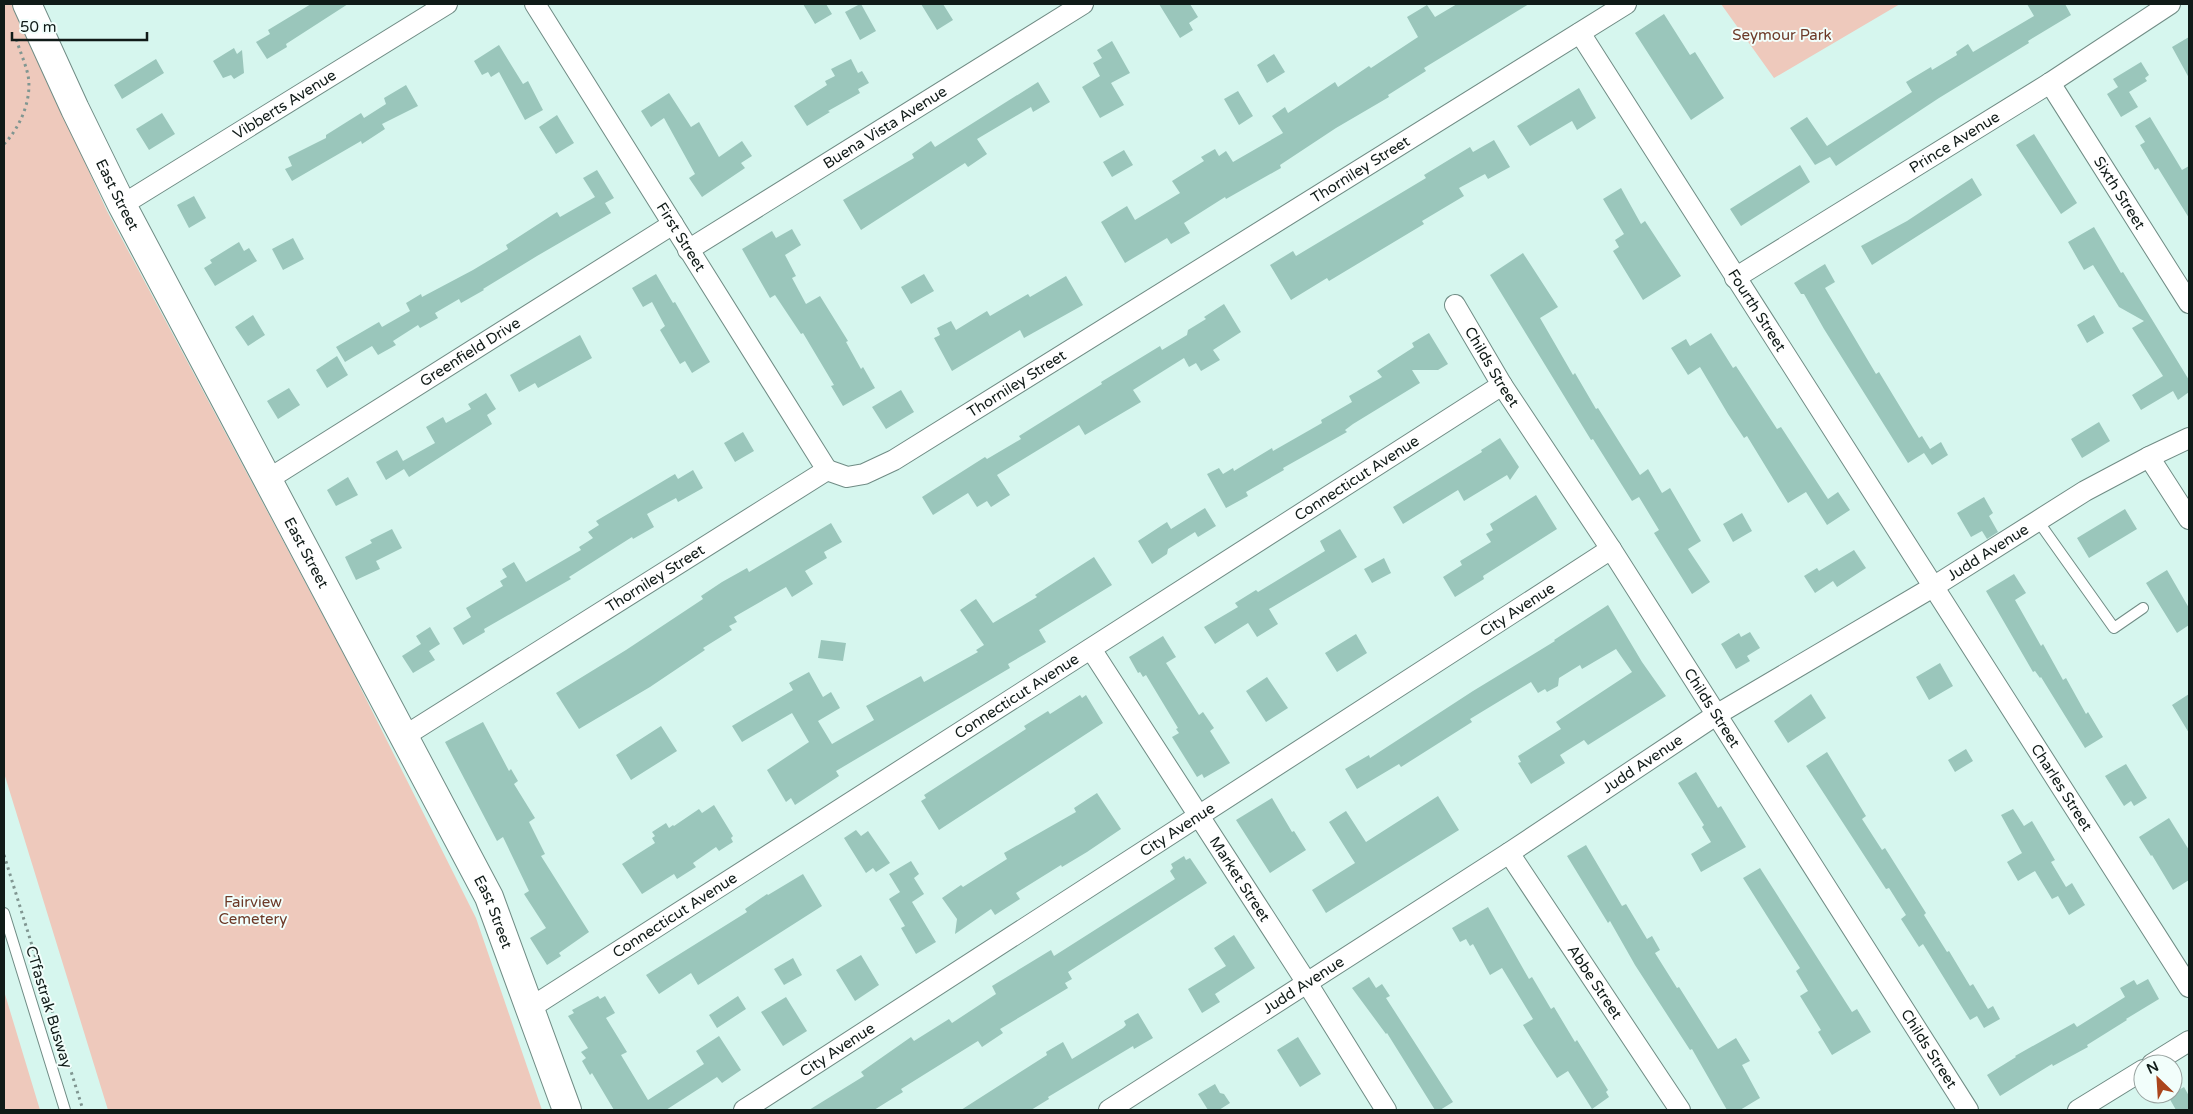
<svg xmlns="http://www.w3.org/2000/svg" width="2193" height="1114" font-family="'Varela Round',sans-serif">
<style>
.green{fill:#eec9bc}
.building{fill:#9ac6bb}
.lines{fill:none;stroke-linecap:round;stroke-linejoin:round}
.lane-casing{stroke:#708c85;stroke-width:12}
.street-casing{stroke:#708c85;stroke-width:22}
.secondary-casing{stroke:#708c85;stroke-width:30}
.path{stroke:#809691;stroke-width:3;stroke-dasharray:2.5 4;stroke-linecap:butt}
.lane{stroke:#fff;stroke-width:10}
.street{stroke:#fff;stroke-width:20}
.secondary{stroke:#fff;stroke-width:28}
.labels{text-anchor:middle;stroke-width:4;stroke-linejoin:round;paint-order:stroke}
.park-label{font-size:15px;fill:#6c3927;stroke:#f2fefb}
.street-label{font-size:15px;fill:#101b18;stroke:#f2fefb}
</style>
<rect width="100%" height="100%" fill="#d6f6ee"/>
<path class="green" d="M4,4H13L107,211L345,657L476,918L542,1110H108L4,773Z
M1721,4H1900L1774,78Z
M4,991L40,1110H4Z"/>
<path class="building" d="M311,4H348L286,44L287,47L267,59L256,42L270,34L268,30Z
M803,4H826L832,14L815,24Z
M860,4H861L876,31L860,40L845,12Z
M921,4H943L953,20L937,30Z
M1159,4H1190L1198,17L1189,23L1193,30L1180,38Z
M1457,4H1529L1424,68L1426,71L1388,95L1389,97L1336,128L1280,165L1281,168L1226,199L1225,197L1184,223L1190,233L1171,244L1167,238L1125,263L1101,222L1127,206L1135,220L1180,193L1172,181L1204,161L1201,157L1215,149L1219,156L1226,151L1233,162L1283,133L1272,116L1285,107L1288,113L1335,82L1338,87L1369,66L1371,68L1418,37L1407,17L1427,5L1435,17Z
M2027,4H2065L2071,15L2028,41L2029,43L1939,98L1836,166L1830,157L1815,165L1790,128L1807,117L1827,146L1912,92L1906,82L1931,67L1932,70L1957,55L1956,52L1968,44L1973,52L2034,16Z
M1664,14L1690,55L1695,52L1724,98L1691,120L1635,33Z
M2189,37V78L2172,47Z
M1112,41L1130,73L1111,83L1124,105L1100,118L1082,87L1100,76L1093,63L1102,58L1097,50Z
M499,45L523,84L528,81L543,110L525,120L499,72L491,77L488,72L482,75L474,61Z
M234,48L237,54L242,50L244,73L234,79L231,75L223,78L213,61Z
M1274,54L1285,72L1267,83L1257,65Z
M156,59L164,73L122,99L114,85Z
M851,59L858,73L862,71L869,83L858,89L860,93L828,111L830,112L807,126L794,106L827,85L825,81L835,76L831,69Z
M2141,62L2149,75L2145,78L2147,81L2129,92L2138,107L2121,117L2107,94L2118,87L2113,79Z
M1038,82L1050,102L1033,112L1031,107L977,139L987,154L968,167L965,163L861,230L843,200L914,158L912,154L931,141L935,147Z
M406,85L418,106L382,124L385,129L362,144L361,141L292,181L285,169L292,166L288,157L326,138V135L361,113L364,118L386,104L384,98Z
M1579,88L1596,118L1577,130L1572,121L1530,146L1517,126Z
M1238,91L1253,116L1239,125L1224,99Z
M669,93L691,127L699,122L719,157L742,141L752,156L741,163L745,168L702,197L689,178L695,174L664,118L651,127L641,111Z
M162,113L175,134L149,150L136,129Z
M557,115L574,143L556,154L539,127Z
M2150,117L2182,170L2189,166V218L2158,168L2155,170L2140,145L2145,142L2135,126Z
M2034,134L2077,203L2061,214L2016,145Z
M1494,140L1510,167L1488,179L1485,174L1459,188L1464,196L1422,221L1424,224L1329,281L1327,278L1291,300L1270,265L1293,251L1296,256L1426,178L1424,175L1470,147L1473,152Z
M1124,150L1133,165L1112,177L1103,162Z
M1800,165L1810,182L1741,226L1730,209Z
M597,170L614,198L605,203L611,213L537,256L483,289L484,290L461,303L459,299L435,313L438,318L420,328L418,325L393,341L396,345L378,355L372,346L345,362L336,347L379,322L382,327L410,311L406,303L421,294L422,297L473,270L508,249L506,245L557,212L560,217L595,197L583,178Z
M1972,178L1982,195L1872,265L1861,246L1907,221Z
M1621,188L1641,224L1645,221L1681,276L1643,300L1613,251L1619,247L1615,240L1624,234L1603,199Z
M194,196L206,218L189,228L177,205Z
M2094,227L2121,273L2123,272L2189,380V392L2178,400L2173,391L2141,410L2132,395L2163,376L2132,328L2144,321L2119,307L2093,265L2084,270L2068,242Z
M792,229L801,245L785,255L796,276L792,278L806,304L820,296L848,341L846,342L861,369L863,367L875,388L843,406L831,386L834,385L803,333L801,334L775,295L770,298L742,249L772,231L776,238Z
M293,238L304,259L283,270L272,249Z
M239,242L244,251L249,248L257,261L215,286L204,268L212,263L210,260Z
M1523,253L1558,307L1540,318L1573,375L1575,373L1596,409L1598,408L1640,475L1648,469L1662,493L1670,488L1701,541L1688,549L1710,582L1692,594L1654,533L1659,530L1639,497L1632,501L1593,439L1591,440L1490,275Z
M1825,264L1835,282L1825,288L1876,374L1879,372L1919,438L1922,436L1930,449L1941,442L1948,455L1932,465L1924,453L1908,463L1824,329L1804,294H1801L1794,283Z
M656,274L673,303L675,302L710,362L692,373L685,361L680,364L660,330L665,326L652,302L643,307L632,288Z
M924,274L934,291L911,304L901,287Z
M1066,276L1083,305L1024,338L1020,330L952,371L934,338L940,335L937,328L951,321L956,330L987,311L990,316L1028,294L1030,297Z
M1224,304L1241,332L1213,350L1220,360L1201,371L1196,363L1189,367L1184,358L1133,390L1141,402L1085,435L1079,425L997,475L1010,495L991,507L987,501L977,507L968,493L933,515L922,497L985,457L987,459L1021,439L1019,436L1102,384L1101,382L1160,346L1162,350L1187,335L1188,330L1206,319L1204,317Z
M253,315L265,335L248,346L235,327Z
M2094,315L2104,333L2087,343L2077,325Z
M1429,333L1448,364L1438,370H1412L1420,383L1353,424L1345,430L1347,432L1283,468L1284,470L1246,492L1248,496L1226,508L1207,474L1219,468L1223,474L1233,468L1234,471L1272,448L1273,451L1322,423L1321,420L1352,402L1349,396L1382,377L1377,371L1414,347L1412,343Z
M1711,333L1733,368L1736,366L1777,429L1781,427L1828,499L1838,492L1850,510L1827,525L1806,492L1788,503L1747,436L1744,438L1728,414L1700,367L1688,375L1671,348L1686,339L1690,346Z
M580,335L592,358L538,388L535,383L519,392L510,375Z
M337,356L348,375L327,388L316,370Z
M289,388L300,405L278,419L267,401Z
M901,390L914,412L886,429L872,407Z
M486,393L496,409L487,415L492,424L409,477L404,469L386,480L376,462L397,450L403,461L435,443L426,427L443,417L446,423L471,409L468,404Z
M2099,422L2110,441L2082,458L2071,439Z
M743,432L754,451L735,462L724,443Z
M1500,438L1519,467L1510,480L1507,475L1464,501L1458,490L1403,524L1393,507L1482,452L1481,450Z
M693,470L703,488L678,502L676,498L647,514L654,527L633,539L632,537L569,577L571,579L484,629L485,632L463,645L453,628L471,617L466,608L503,586L500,581L507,577L502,569L514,562L526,582L581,550L579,547L593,538L588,532L599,525L596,521L675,474L678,479Z
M348,477L358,495L336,506L327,490Z
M1536,495L1557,529L1483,576L1484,579L1455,597L1443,577L1462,565L1460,561L1491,542L1486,534L1493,530L1490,524Z
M1984,497L1993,513L1989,516L1998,532L1987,539L1982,531L1971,537L1957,513Z
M1205,508L1216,526L1198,537L1195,532L1168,549L1167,554L1152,564L1138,541L1167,522L1171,529Z
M2125,509L2137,529L2089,558L2077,538Z
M1742,513L1752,531L1733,542L1723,524Z
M831,523L842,542L824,552L827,558L805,571L813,584L792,597L786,587L734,617L737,622L729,626L732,630L703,648L705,650L650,687L579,729L556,693L626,650L703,599L701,596L722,582L747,568L749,572Z
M392,529L402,548L376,561L380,569L356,580L345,557L372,543L370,540Z
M1340,529L1357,557L1269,609L1278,624L1257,637L1248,623L1215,644L1204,627L1238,607L1235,603L1256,590L1258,592L1325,551L1320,541Z
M1854,550L1866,568L1837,587L1833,581L1815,593L1804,576L1817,568L1819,571Z
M1094,557L1112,585L1039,630L1046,642L1008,664L1010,668L836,771L839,776L795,805L791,798L786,802L767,770L809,742L792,713L742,742L732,726L793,690L789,683L809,672L823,697L831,692L840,708L818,721L832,744L874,720L866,706L921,676L924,682L978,652L976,650L984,645L960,610L976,599L993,623L1037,597L1035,595Z
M1384,558L1391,573L1372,583L1364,569Z
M2167,570L2189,608V625L2177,633L2146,583Z
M2014,574L2026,593L2015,600L2041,646L2043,644L2063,680L2066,678L2086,714L2088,712L2103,737L2085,748L2041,677L2040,678L2035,671L2033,672L1986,591Z
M1608,605L1642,662L1666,696L1588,745L1584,740L1560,755L1565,763L1531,784L1518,763L1521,762L1518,756L1561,729L1556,722L1632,672L1616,649L1582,669L1580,665L1559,678L1558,686L1547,692L1545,689L1538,693L1531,682L1470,719L1472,722L1401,767L1399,764L1357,789L1345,769L1369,755L1370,758L1473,691L1555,641L1554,640Z
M430,627L440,644L429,651L435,660L413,673L402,656L421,644L416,636Z
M1750,632L1760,648L1747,656L1750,661L1736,669L1721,644L1739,633L1741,637Z
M1356,634L1367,653L1337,672L1325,653Z
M1163,636L1176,657L1166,663L1199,715L1203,712L1214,728L1210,731L1230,763L1204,778L1202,774L1197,777L1172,737L1179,733L1176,729L1178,728L1146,675L1143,677L1140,672L1138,673L1129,657Z
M821,640L846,643L843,661L818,658Z
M1940,663L1953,686L1929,700L1916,677Z
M1267,677L1288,708L1266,722L1246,691Z
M1811,694L1826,718L1788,743L1774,721Z
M2189,694V733L2172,705Z
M1080,695L1082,698L1086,695L1103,723L939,830L921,801L926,798L924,795L1026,729L1024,726L1048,711L1050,714Z
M483,722L509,771L511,769L518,781L514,784L535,818L529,822L545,854L541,856L589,932L559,953L561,956L547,965L530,938L546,928L524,894L529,891L503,837L497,841L445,742Z
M661,726L677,751L631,780L616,755Z
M1966,749L1973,761L1955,772L1948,760Z
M1827,752L1866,816L1862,819L1882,850L1885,848L1926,913L1924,915L1947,952L1949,951L1970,986L1973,984L1988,1009L1993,1006L2000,1019L1984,1028L1977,1016L1970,1020L1923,944L1919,947L1901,919L1906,915L1889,888L1886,889L1806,766Z
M2126,764L2147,798L2134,806L2131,801L2124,806L2105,776Z
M1696,772L1718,808L1721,806L1746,847L1701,872L1691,854L1711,842L1702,827L1704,825L1678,783Z
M1097,793L1121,829L1087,852L1062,867L1061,865L1016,893L1020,899L995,915L991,909L955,934L957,919L942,898L961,885L963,887L1007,859L1004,853L1076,812L1074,808Z
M1438,796L1459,830L1326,913L1312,890L1355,863L1329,822L1346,811L1366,842Z
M1272,798L1292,832L1294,831L1306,850L1270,873L1236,820Z
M714,805L733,836L731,838L733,842L719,851L716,847L693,863L696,867L677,879L674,874L642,894L622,864L655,843L652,838L655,836L652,832L666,823L669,828L673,825L674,826L699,809L702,813Z
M2013,809L2024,826L2032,821L2055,860L2051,862L2066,887L2072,883L2085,905L2069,915L2058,896L2052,899L2035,871L2018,881L2007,862L2022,853L2001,815Z
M2169,818L2189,850V880L2173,890L2152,855L2151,856L2139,837Z
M856,830L861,836L868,831L890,863L876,872L873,868L866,873L844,838Z
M1586,845L1622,906L1626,904L1647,939L1652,936L1660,950L1655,953L1677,988L1679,987L1718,1049L1736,1038L1750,1061L1742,1065L1760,1098L1740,1110H1727L1692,1049L1690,1050L1635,965L1610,921L1608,923L1567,856Z
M1184,856L1186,860L1190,858L1207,883L1068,972L1072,979L1065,983L1068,988L1000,1029L1003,1033L982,1047L978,1041L901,1089L903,1092L874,1110H809L864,1076L861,1072L911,1037L914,1041L949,1019L952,1023L996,994L992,986L1051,950L1054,956L1175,879L1170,871L1173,868L1171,864Z
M911,861L919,874L914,878L924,894L912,902L936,942L916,954L901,928L905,926L889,899L900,892L889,874Z
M1760,868L1852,1012L1857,1009L1871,1032L1832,1055L1818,1032L1821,1030L1800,996L1808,991L1796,971L1800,968L1743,878Z
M803,874L822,906L698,985L691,973L659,994L646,975L747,912L745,909L767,894L768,895Z
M1488,907L1529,979L1532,977L1551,1009L1554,1007L1575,1042L1577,1040L1608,1090L1606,1092L1609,1097L1592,1109L1568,1071L1557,1078L1534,1043L1523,1025L1533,1019L1502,968L1490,975L1473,944L1470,946L1466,939L1460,942L1452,928Z
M1234,935L1255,968L1215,994L1220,1002L1202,1013L1188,989L1226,966L1214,948Z
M861,955L879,985L855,1001L836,970Z
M793,958L802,975L784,985L774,969Z
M1369,977L1376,988L1382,984L1390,996L1386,998L1453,1102L1440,1110H1435L1387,1033L1386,1034L1352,988Z
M2148,979L2159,999L2126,1019L2127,1020L2087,1045L2088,1047L2053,1066L2052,1064L2000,1096L1987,1075L2016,1057L2015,1056L2074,1023L2077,1027L2125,997L2120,988L2134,980L2137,985Z
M598,996L600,999L605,996L615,1013L606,1018L627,1052L621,1055L648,1100L704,1064L696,1051L719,1036L741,1070L722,1083L717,1077L666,1110H614L592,1073L590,1075L582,1061L586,1058L581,1052L588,1048L568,1016L574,1013L572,1010Z
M738,996L746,1009L717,1028L709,1015Z
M786,997L807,1031L783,1046L761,1012Z
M1138,1013L1153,1038L1134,1049L1133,1046L1048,1097L1049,1099L1031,1110H961L1047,1055L1046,1052L1063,1042L1072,1059L1123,1028L1126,1025L1124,1021Z
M1298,1037L1321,1074L1300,1087L1277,1050Z
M1215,1084L1220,1093L1224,1094L1230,1103L1219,1110H1208L1198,1094Z
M2184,1087L2189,1096V1110H2176L2168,1096Z"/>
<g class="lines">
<g class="lane-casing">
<path id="lane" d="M2038,521L2114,628L2143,608
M4,913L65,1110"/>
</g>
<g class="street-casing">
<g id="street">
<path id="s1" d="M535,4L827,470"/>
<path id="s2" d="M1580,33L2189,987"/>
<path id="s3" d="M2050,83L2189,303"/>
<path id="s4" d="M122,205L447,4"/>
<path id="s5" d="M688,250L1083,4"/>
<path id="s6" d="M1735,278L2050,83L2170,4"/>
<path id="s7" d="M1455,305L1502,385L1611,549L1968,1110"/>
<path d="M2149,457L2189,519"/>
<path id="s8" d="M827,470L847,477L864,474L894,460L1626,4"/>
<path id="s9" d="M267,480L673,224"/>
<path id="s10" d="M1091,649L1307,983L1386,1110"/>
<path id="s11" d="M403,737L827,470"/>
<path id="s12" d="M1509,853L1680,1110"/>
<path id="s13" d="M530,1008L1502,385"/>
<path d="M2152,1064L2189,1041"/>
<path id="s14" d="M744,1110L1611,549"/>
<path id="s15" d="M1109,1110L1509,853L1716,715L1933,587L2085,491L2149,457L2189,438"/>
<path d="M2078,1110L2143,1070"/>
</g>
</g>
<g class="secondary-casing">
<g id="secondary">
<path id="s16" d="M27,4L75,109L122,205L489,897L567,1110"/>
</g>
</g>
<path class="path" d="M4,144C21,127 34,95 27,71C24,60 19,49 16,38
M4,855L83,1110"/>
<use href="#lane" class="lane"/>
<use href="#street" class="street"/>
<use href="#secondary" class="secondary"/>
</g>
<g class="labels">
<g class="park-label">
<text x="1782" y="40">Seymour Park</text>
<text x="253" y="907">Fairview<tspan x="253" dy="17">Cemetery</tspan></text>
</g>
<g class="street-label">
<text dy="5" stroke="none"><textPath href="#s4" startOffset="191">Vibberts Avenue</textPath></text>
<text dy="5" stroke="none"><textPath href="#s5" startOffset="232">Buena Vista Avenue</textPath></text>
<text dy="5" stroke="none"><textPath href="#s6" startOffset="258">Prince Avenue</textPath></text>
<text dy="5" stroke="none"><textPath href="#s8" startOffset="621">Thorniley Street</textPath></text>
<text dy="5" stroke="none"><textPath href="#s3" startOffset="130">Sixth Street</textPath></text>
<text dy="5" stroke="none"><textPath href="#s16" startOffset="211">East Street</textPath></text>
<text dy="5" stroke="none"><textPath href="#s1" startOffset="275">First Street</textPath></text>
<text dy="5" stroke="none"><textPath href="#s2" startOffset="329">Fourth Street</textPath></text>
<text dy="5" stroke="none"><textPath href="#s9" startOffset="240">Greenfield Drive</textPath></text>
<text dy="5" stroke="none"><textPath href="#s7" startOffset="72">Childs Street</textPath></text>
<text dy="5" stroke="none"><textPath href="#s8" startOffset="216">Thorniley Street</textPath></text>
<text dy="5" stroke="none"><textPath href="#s13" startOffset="982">Connecticut Avenue</textPath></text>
<text dy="5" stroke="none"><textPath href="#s15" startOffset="1041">Judd Avenue</textPath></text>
<text dy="5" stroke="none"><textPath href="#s16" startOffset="616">East Street</textPath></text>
<text dy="5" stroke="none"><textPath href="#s11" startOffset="298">Thorniley Street</textPath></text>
<text dy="5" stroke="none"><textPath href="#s14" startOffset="921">City Avenue</textPath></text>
<text dy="5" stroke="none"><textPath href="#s13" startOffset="578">Connecticut Avenue</textPath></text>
<text dy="5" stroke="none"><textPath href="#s7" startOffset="478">Childs Street</textPath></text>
<text dy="5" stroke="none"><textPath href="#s15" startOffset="636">Judd Avenue</textPath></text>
<text dy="5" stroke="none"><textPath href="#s2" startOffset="895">Charles Street</textPath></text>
<text dy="5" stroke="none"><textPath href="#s14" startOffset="516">City Avenue</textPath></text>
<text dy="5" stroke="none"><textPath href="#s10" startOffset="274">Market Street</textPath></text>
<text dy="5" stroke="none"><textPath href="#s16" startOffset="1021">East Street</textPath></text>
<text dy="5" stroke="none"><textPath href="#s13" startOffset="172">Connecticut Avenue</textPath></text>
<text dy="5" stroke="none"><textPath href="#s12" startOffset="155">Abbe Street</textPath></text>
<text dy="5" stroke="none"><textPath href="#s15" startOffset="231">Judd Avenue</textPath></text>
<text transform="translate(49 1007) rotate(73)" y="5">CTfastrak Busway</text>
<text dy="5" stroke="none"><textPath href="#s14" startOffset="111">City Avenue</textPath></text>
<text dy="5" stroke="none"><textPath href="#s7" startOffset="882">Childs Street</textPath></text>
</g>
</g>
<rect width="2193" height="1114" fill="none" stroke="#101b18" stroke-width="10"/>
<g transform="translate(2158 1079) rotate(335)"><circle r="24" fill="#f2fefb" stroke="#98a3a0"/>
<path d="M0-4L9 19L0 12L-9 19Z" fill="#ab451c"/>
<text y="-8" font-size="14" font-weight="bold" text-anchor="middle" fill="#101b18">N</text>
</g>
<path d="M12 32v8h135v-8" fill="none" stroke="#101b18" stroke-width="2.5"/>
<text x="20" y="32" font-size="15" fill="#101b18" stroke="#f2fefb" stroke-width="4" paint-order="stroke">50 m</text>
</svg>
